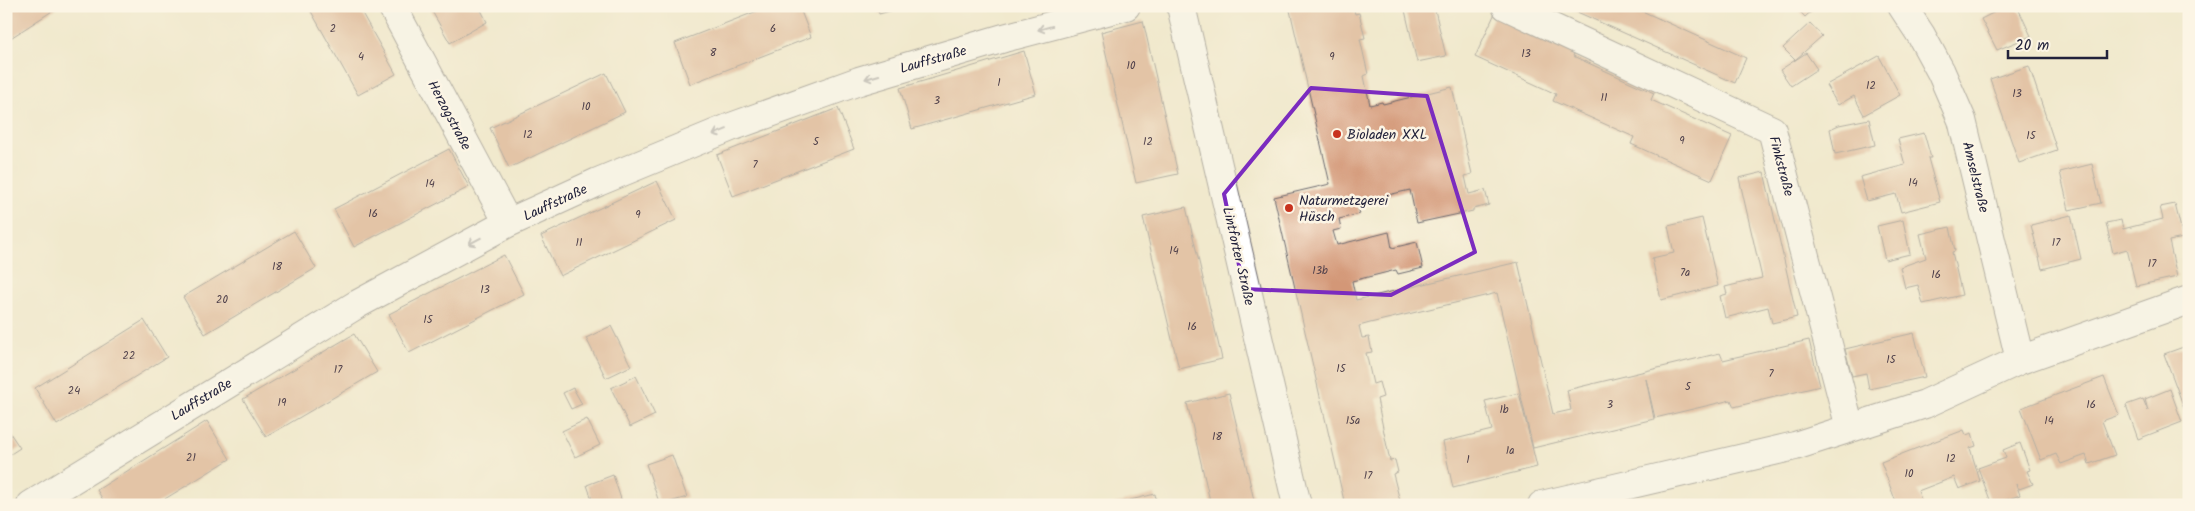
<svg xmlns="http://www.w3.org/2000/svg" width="2195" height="511" font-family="Kalam,sans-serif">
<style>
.building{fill:#d39777}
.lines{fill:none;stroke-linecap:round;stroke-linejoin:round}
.minor-casing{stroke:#6a686e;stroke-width:30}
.tertiary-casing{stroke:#6a686e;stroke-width:30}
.minor{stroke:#fff;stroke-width:28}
.tertiary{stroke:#fff;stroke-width:28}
.oneway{stroke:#9c9ca7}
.marked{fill:none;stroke:#7b2cbf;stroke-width:4;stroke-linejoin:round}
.poi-dot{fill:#c8321e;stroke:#fcf5e5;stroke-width:2}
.labels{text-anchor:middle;stroke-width:5;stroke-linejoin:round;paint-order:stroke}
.number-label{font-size:11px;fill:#4e3f4a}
.street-label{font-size:14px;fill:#22223b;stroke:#fcf5e5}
.poi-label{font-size:14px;fill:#22223b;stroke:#fcf5e5;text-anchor:start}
</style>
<rect width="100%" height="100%" fill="#fcf5e5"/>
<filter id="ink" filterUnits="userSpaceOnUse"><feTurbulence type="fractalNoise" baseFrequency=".02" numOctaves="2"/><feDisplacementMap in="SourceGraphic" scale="10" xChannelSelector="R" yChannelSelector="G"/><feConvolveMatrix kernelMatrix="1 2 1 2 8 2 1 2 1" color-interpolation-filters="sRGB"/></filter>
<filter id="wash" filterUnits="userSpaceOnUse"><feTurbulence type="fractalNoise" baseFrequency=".0096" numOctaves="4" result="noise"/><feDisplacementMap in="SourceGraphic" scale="20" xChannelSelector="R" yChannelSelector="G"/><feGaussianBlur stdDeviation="1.12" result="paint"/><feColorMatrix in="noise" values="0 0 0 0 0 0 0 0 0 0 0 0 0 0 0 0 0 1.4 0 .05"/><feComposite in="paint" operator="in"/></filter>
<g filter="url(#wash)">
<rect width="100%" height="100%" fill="#f1e9cd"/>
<g id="blocks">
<path class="building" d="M6,6H60L6,41Z
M308,6H358L396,74L358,95Z
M429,6H479L487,22L450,43Z
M770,6H799L811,37L690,84L675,43Z
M877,6H905V7L879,14Z
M1289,6H1353L1355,14L1359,13L1365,38L1360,39L1368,74L1364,76L1370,105L1382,102L1383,104L1452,87L1472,174L1465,176L1469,194L1485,190L1489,205L1473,209V211L1417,223L1410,190L1357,202L1360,214L1339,219L1341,229L1333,231L1337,245L1389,232L1392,248L1417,242L1423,268L1398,274L1396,270L1352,281L1356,300L1518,262L1553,414L1571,410L1567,390L1720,353L1723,360L1809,340L1820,386L1734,407L1731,400L1655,418L1646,379L1654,419L1533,448L1497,293L1370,323L1359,326L1362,338L1369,337L1372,352L1366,353L1373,384L1379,382L1383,397L1377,399L1390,461L1395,460L1398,472L1393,474L1401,505H1345L1274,197L1330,184Z
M1404,6H1434L1446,56L1417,62Z
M1564,6H1631L1746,58L1735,83Z
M1795,6H1817L1805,17Z
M2007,6H2017L2031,36L1997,50L1981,19Z
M1495,13L1576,50L1573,56L1654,93L1651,100L1732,136L1712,180L1631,144L1634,137L1553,101L1556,94L1475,57Z
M1143,21L1178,174L1136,183L1101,32Z
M1810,23L1822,36L1795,60L1783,48Z
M1024,51L1036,94L912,129L900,88Z
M1806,53L1817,69L1791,86L1780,70Z
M1879,56L1900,95L1864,115L1854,96L1838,105L1826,85Z
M2029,66L2057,150L2019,163L1990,79Z
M606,73L625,112L509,168L490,128Z
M838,108L854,149L733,196L717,155Z
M1869,119L1875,145L1835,154L1830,129L1839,125Z
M1924,133L1931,158H1928L1940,202L1901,212L1896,194L1867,201L1860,177L1905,165L1898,139Z
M449,149L469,187L354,247L334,209Z
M2092,164L2101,203L2069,210L2060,172Z
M1764,172L1797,317L1772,323L1768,307L1725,318L1720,296L1727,294L1725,287L1762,278L1739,178Z
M657,181L676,220L560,276L541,236Z
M2175,204L2183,237L2189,236V257L2183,238L2169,241L2177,277L2136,286L2127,249L2113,253L2106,223L2121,220L2123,229L2163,219L2160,207Z
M1186,207L1222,359L1179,369L1143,217Z
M2071,215L2081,259L2042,269L2031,225Z
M1702,218L1718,286L1661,300L1652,258L1674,253L1668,226Z
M1903,220L1910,254L1885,260L1877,226Z
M1950,227L1955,251L1952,252L1962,295L1923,304L1918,285L1905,288L1900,267L1926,258L1920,234Z
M294,231L316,268L205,334L183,297Z
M504,255L524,294L409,353L389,314Z
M144,320L167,357L57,425L35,388Z
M611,326L631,366L606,378L586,338Z
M1914,333L1925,377L1869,389L1866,373L1852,376L1845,349Z
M354,334L377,372L266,437L243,399Z
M2189,345V421L2164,354Z
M636,376L655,415L630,427L611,388Z
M2104,377L2119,415L2102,421L2115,455L2089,464L2086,455L2061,464L2056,454L2041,460L2021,408Z
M573,388L582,404L571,409L563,393Z
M2170,389L2182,422L2138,439L2126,405L2143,399L2148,411L2145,399Z
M1229,393L1247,469L1255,505H1211L1187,403Z
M1519,393L1537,467L1453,488L1443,442L1492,430L1485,401Z
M587,419L600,445L575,457L562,431Z
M207,421L230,459L155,505H106L97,490Z
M6,427L20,448L6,457Z
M1964,430L1966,435L1972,433L1976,446L1970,448L1980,481L1959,489L1954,477L1918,491L1923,505H1897L1881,462Z
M2020,443L2030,470L2027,471L2033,484L2019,489L2016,484L2020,495L1992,505L1978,468L2006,458L2003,450Z
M672,455L687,497L660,505L646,464Z
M613,475L623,505H594L587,485Z
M1155,494L1157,505H1114V504Z"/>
</g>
</g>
<g filter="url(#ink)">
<use href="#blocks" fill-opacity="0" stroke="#6a686e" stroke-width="1"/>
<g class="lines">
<g class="minor-casing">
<path id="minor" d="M392,6L508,223
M1506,6L1772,130L1850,428
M1902,6L1921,35L1941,72L1962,120L2020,360
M31,505L356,305L508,223L598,182L731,127L859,81L1004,38L1126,6
M1542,505L1795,446L1925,404L2020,360L2189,300"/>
</g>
<g class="tertiary-casing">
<path id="tertiary" d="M1181,6L1297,505"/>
</g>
<use href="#minor" class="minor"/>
<use href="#tertiary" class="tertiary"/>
</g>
<defs><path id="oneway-shaft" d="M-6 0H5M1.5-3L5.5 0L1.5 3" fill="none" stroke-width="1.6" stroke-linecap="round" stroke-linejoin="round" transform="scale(1.25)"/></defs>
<g class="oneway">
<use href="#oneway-shaft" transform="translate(1045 28) rotate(165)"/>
<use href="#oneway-shaft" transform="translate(872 77) rotate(164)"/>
<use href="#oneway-shaft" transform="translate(720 132) rotate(158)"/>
<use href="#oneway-shaft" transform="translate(475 241) rotate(152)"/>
</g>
</g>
<path d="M0 0H2195V511H0ZM1311,88L1427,96L1475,252L1391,295L1244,289L1224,194Z" fill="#f1e9cd" fill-opacity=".55" fill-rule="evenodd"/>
<path class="marked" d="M1311,88L1427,96L1475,252L1391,295L1244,289L1224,194Z"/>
<g class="poi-dot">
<circle cx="1337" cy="134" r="5"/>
<circle cx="1289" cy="208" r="5"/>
</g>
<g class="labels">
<g class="number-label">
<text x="333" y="32">2</text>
<text x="773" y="32">6</text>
<text x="713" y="56">8</text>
<text x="1526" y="57">13</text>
<text x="361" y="60">4</text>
<text x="1332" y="60">9</text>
<text x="1131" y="69">10</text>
<text x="999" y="86">1</text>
<text x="1871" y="89">12</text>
<text x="2017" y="97">13</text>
<text x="1604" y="101">11</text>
<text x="937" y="104">3</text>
<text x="586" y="110">10</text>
<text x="528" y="138">12</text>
<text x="2031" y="139">15</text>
<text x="1682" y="144">9</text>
<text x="816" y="145">5</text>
<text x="1148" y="145">12</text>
<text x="755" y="168">7</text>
<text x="1913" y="186">14</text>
<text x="430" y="187">14</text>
<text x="373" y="217">16</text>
<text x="638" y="218">9</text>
<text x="579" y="246">11</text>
<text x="2056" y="246">17</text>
<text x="1174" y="254">14</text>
<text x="2152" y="267">17</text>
<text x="277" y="270">18</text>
<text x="1320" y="274">13b</text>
<text x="1685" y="276">7a</text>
<text x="1936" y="278">16</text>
<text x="485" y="293">13</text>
<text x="222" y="303">20</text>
<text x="428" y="323">15</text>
<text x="1192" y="330">16</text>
<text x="129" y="359">22</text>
<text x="1891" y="363">15</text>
<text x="1341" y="372">15</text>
<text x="338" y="373">17</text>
<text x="1771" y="377">7</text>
<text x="1688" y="390">5</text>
<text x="74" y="394">24</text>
<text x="282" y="406">19</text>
<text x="1610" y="408">3</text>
<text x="2091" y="408">16</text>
<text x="1504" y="413">1b</text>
<text x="1353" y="424">15a</text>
<text x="2049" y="424">14</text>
<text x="1217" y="440">18</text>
<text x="1510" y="454">1a</text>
<text x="191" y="461">21</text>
<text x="1951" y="462">12</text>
<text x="1468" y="463">1</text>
<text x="1909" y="477">10</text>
<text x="1368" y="479">17</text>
</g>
<g class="street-label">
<text transform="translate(933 59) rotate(-16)" y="5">Lauffstraße</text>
<text transform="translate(450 115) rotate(62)" y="5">Herzogstraße</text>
<text transform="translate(1782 166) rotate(75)" y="5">Finkstraße</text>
<text transform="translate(1976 177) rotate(76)" y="5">Amselstraße</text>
<text transform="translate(555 202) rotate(-25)" y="5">Lauffstraße</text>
<text transform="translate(1239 256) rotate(77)" y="5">Lintforter Straße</text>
<text transform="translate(201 399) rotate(-31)" y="5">Lauffstraße</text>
</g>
<g class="poi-label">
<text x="1347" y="139">Bioladen XXL</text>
<text x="1299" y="205">Naturmetzgerei<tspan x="1299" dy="16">Hüsch</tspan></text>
</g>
</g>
<rect width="2195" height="511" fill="none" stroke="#fcf5e5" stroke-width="25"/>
<path d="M2008 50v8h99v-8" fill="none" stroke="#22223b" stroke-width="2.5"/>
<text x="2015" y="50" font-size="15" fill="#22223b" stroke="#fcf5e5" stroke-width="4" paint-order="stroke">20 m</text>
</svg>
